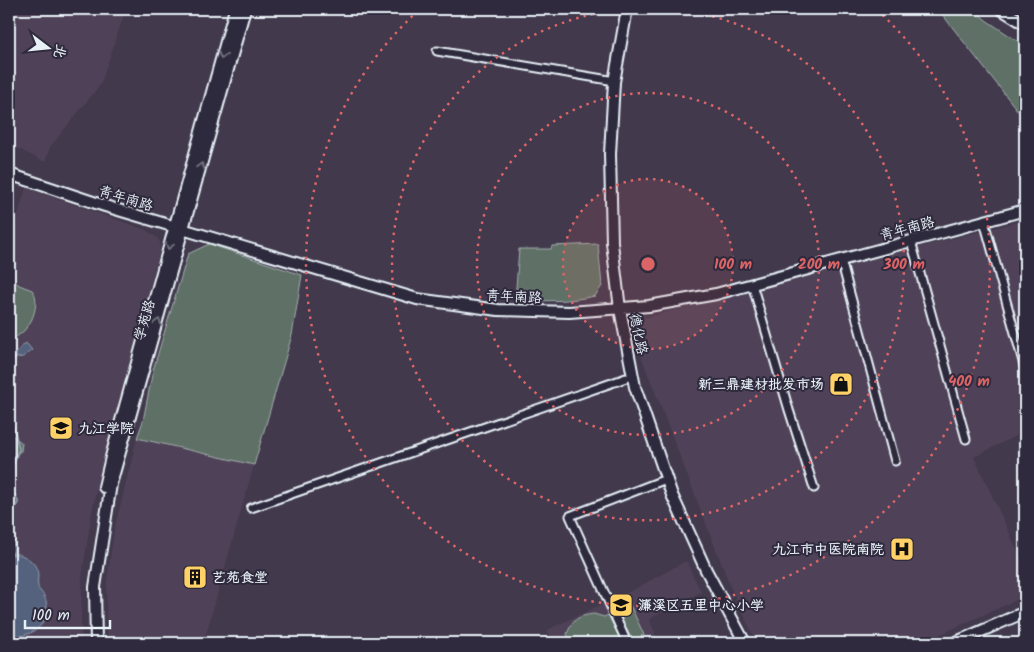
<svg xmlns="http://www.w3.org/2000/svg" width="1034" height="652" font-family="Kalam,'LXGW WenKai TC',sans-serif">
<style>
.built{fill:#504358}
.green{fill:#5e6f66;stroke:#a3b0af}
.water{fill:#54627d;stroke:#8f9bae}
.lines{fill:none;stroke-linecap:round;stroke-linejoin:round}
.stream{stroke:#8f9bae;stroke-width:2}
.street-casing{stroke:#e8f1f8;stroke-width:11}
.secondary-casing{stroke:#e8f1f8;stroke-width:14}
.street{stroke:#2f2a3d;stroke-width:7}
.secondary{stroke:#2f2a3d;stroke-width:10}
.oneway{stroke:#70707e}
.ring{fill:none;stroke:#db6466;stroke-width:2.5;stroke-dasharray:2.5 5}
.labels{text-anchor:middle;stroke-width:4;stroke-linejoin:round;paint-order:stroke}
.street-label{font-size:14px;fill:#e8f1f8;stroke:#2f2a3d}
.poi-label{font-size:14px;font-weight:bold;fill:#e8f1f8;stroke:#2f2a3d;text-anchor:start}
.centre{fill:#db6466;stroke:#2f2a3d;stroke-width:2.5}
.ring-label{font-size:15px;text-anchor:middle;font-weight:bold;fill:#db6466;stroke:#2f2a3d;stroke-width:4;stroke-linejoin:round;paint-order:stroke}
</style>
<rect width="100%" height="100%" fill="#42394d"/>
<filter id="ink" filterUnits="userSpaceOnUse"><feTurbulence type="fractalNoise" baseFrequency=".02" numOctaves="2"/><feDisplacementMap in="SourceGraphic" scale="10" xChannelSelector="R" yChannelSelector="G"/><feConvolveMatrix kernelMatrix="1 2 1 2 8 2 1 2 1" color-interpolation-filters="sRGB"/></filter>
<g filter="url(#ink)">
<path class="built" d="M16,9H126L100,85L50,147L45,162L9,144V22Z
M26,188L146,230L156,237L160,242V249L102,464L92,511L82,576L81,620L82,643H9V245Z
M1025,220V431L974,457L1025,567V596L921,643H757L731,588L628,322Z
M137,438L254,465L206,634L210,643H108L106,617L107,582L114,531Z
M686,561L701,592L649,619L659,643H554L547,630L633,590Z"/>
<path class="green" d="M938,9H973L986,20L1025,46V120Z
M209,244L302,275L292,335L254,465L137,438L143,421L153,370L188,254Z
M598,244L602,286L595,296C568,302 542,301 515,300L519,249H551L552,246Z
M9,276L19,285L32,290C40,298 34,319 27,327C23,334 14,337 9,343Z
M9,433L22,443L21,451L9,458Z
M629,603L644,635L632,640L617,609Z
M594,614L604,617L608,615L622,643H571L567,634C573,619 578,616 594,614Z"/>
<path class="water" d="M26,343L32,350L23,357L16,358L17,351Z
M13,553C25,555 36,561 38,574C38,578 37,582 38,586C38,590 42,592 44,596C49,605 47,617 41,625C32,637 18,633 9,643V554Z"/>
<g class="lines">
<path class="stream" d="M9,363L16,358
M9,392L11,400L12,421L19,449L9,476
M9,490L15,495L18,502C14,511 9,521 10,531C11,543 17,538 13,555"/>
<g class="street-casing">
<path id="street" d="M437,51L609,80
M984,221L1025,369
M911,241L966,439
M841,260L895,461
M752,284L789,410L814,488
M251,508L626,378
M627,643L570,516L661,481"/>
</g>
<g class="secondary-casing">
<path id="secondary" d="M627,9L614,82L610,154L612,243L620,309L635,387L672,495L706,570L745,643
M1001,9L1025,24
M9,174L105,206L417,299L498,310L569,312L649,306L716,294L1025,210
M104,487L112,453L235,9
M96,643L95,587L111,484L245,9
M954,643L1025,612"/>
</g>
<use href="#street" class="street"/>
<use href="#secondary" class="secondary"/>
</g>
<defs><path id="oneway-chevron" d="M-2-3.5L2.5 0L-2 3.5" fill="none" stroke-width="1.6" stroke-linecap="round" stroke-linejoin="round" transform="scale(1.25)"/></defs>
<g class="oneway">
<use href="#oneway-chevron" transform="translate(222 56) rotate(106)"/>
<use href="#oneway-chevron" transform="translate(201 166) rotate(-74)"/>
<use href="#oneway-chevron" transform="translate(169 246) rotate(105)"/>
<use href="#oneway-chevron" transform="translate(158 322) rotate(-74)"/>
</g>
</g>
<circle cx="648" cy="264" r="85" fill="#db6466" fill-opacity=".12"/>
<g class="ring">
<circle cx="648" cy="264" r="85"/>
<circle cx="648" cy="264" r="171"/>
<path d="M668 9A256 256 0 1 1 628 9"/>
<path d="M877 10A342 342 0 1 1 419 10"/>
</g>
<defs>
<g id="shop-square" transform="scale(1.25)"><rect x="-9" y="-9" width="18" height="18" rx="4" fill="#ffd166" stroke="#2f2a3d"/><path d="M-5-2.5h2.3a2.7 3.5 0 0 1 5.4 0H5L5.5 6h-11ZM-1.5-2.5h3a1.5 2.3 0 0 0-3 0Z" fill="#111"/></g>
<g id="university-square" transform="scale(1.25)"><rect x="-9" y="-9" width="18" height="18" rx="4" fill="#ffd166" stroke="#2f2a3d"/><path d="M0-5L7-2L0 1L-7-2ZM-4 1L0 2.5L4 1V4Q0 6-4 4Z" fill="#111"/></g>
<g id="hospital-square" transform="scale(1.25)"><rect x="-9" y="-9" width="18" height="18" rx="4" fill="#ffd166" stroke="#2f2a3d"/><path d="M-5-5h3v3.5h4V-5h3V5h-3V1.5h-4V5h-3Z" fill="#111"/></g>
<g id="building-square" transform="scale(1.25)"><rect x="-9" y="-9" width="18" height="18" rx="4" fill="#ffd166" stroke="#2f2a3d"/><path d="M-4-6H4V6H1V3H-1V6H-4ZM-2.5-4.3h1.7v1.8h-1.7ZM.8-4.3h1.7v1.8H.8ZM-2.5-1h1.7V.8h-1.7ZM.8-1h1.7V.8H.8Z" fill="#111"/></g>
<g id="school-square" transform="scale(1.25)"><rect x="-9" y="-9" width="18" height="18" rx="4" fill="#ffd166" stroke="#2f2a3d"/><path d="M0-5L7-2L0 1L-7-2ZM-4 1L0 2.5L4 1V4Q0 6-4 4Z" fill="#111"/></g>
</defs>
<g fill-rule="evenodd">
<use href="#shop-square" x="841" y="384"/>
<use href="#university-square" x="61" y="428"/>
<use href="#hospital-square" x="902" y="549"/>
<use href="#building-square" x="195" y="577"/>
<use href="#school-square" x="621" y="605"/>
</g>
<g class="labels">
<g class="street-label">
<text transform="translate(126 198) rotate(17)" y="5">青年南路</text>
<text transform="translate(907 228) rotate(-15)" y="5">青年南路</text>
<text transform="translate(514 296) rotate(3)" y="5">青年南路</text>
<text transform="translate(144 320) rotate(-74)" y="5">学苑路</text>
<text transform="translate(639 334) rotate(79)" y="5">德化路</text>
</g>
<g class="poi-label">
<text x="824" y="389" text-anchor="end">新三鼎建材批发市场</text>
<text x="78" y="433">九江学院</text>
<text x="884" y="554" text-anchor="end">九江市中医院南院</text>
<text x="212" y="582">艺苑食堂</text>
<text x="638" y="610">濂溪区五里中心小学</text>
</g>
</g>
<circle cx="648" cy="264" r="8" class="centre"/>
<g class="ring-label">
<text x="733" y="269">100 m</text>
<text x="819" y="269">200 m</text>
<text x="904" y="269">300 m</text>
<text x="969" y="386">400 m</text>
</g>
<rect width="1034" height="652" fill="none" stroke="#2f2a3d" stroke-width="30"/>
<rect x="15" y="15" width="1004" height="622" fill="none" stroke="#e8f1f8" stroke-width="2" filter="url(#ink)"/>
<g transform="translate(48 48) rotate(106)" stroke="#2f2a3d" stroke-width="4" paint-order="stroke">
<path d="M0-4L9 19L0 12L-9 19Z" fill="#e8f1f8"/>
<text y="-8" font-size="14" font-weight="bold" text-anchor="middle" fill="#e8f1f8">北</text>
</g>
<path d="M25 620v8h85v-8" fill="none" stroke="#e8f1f8" stroke-width="2.5"/>
<text x="32" y="620" font-size="15" fill="#e8f1f8" stroke="#2f2a3d" stroke-width="4" paint-order="stroke">100 m</text>
</svg>
